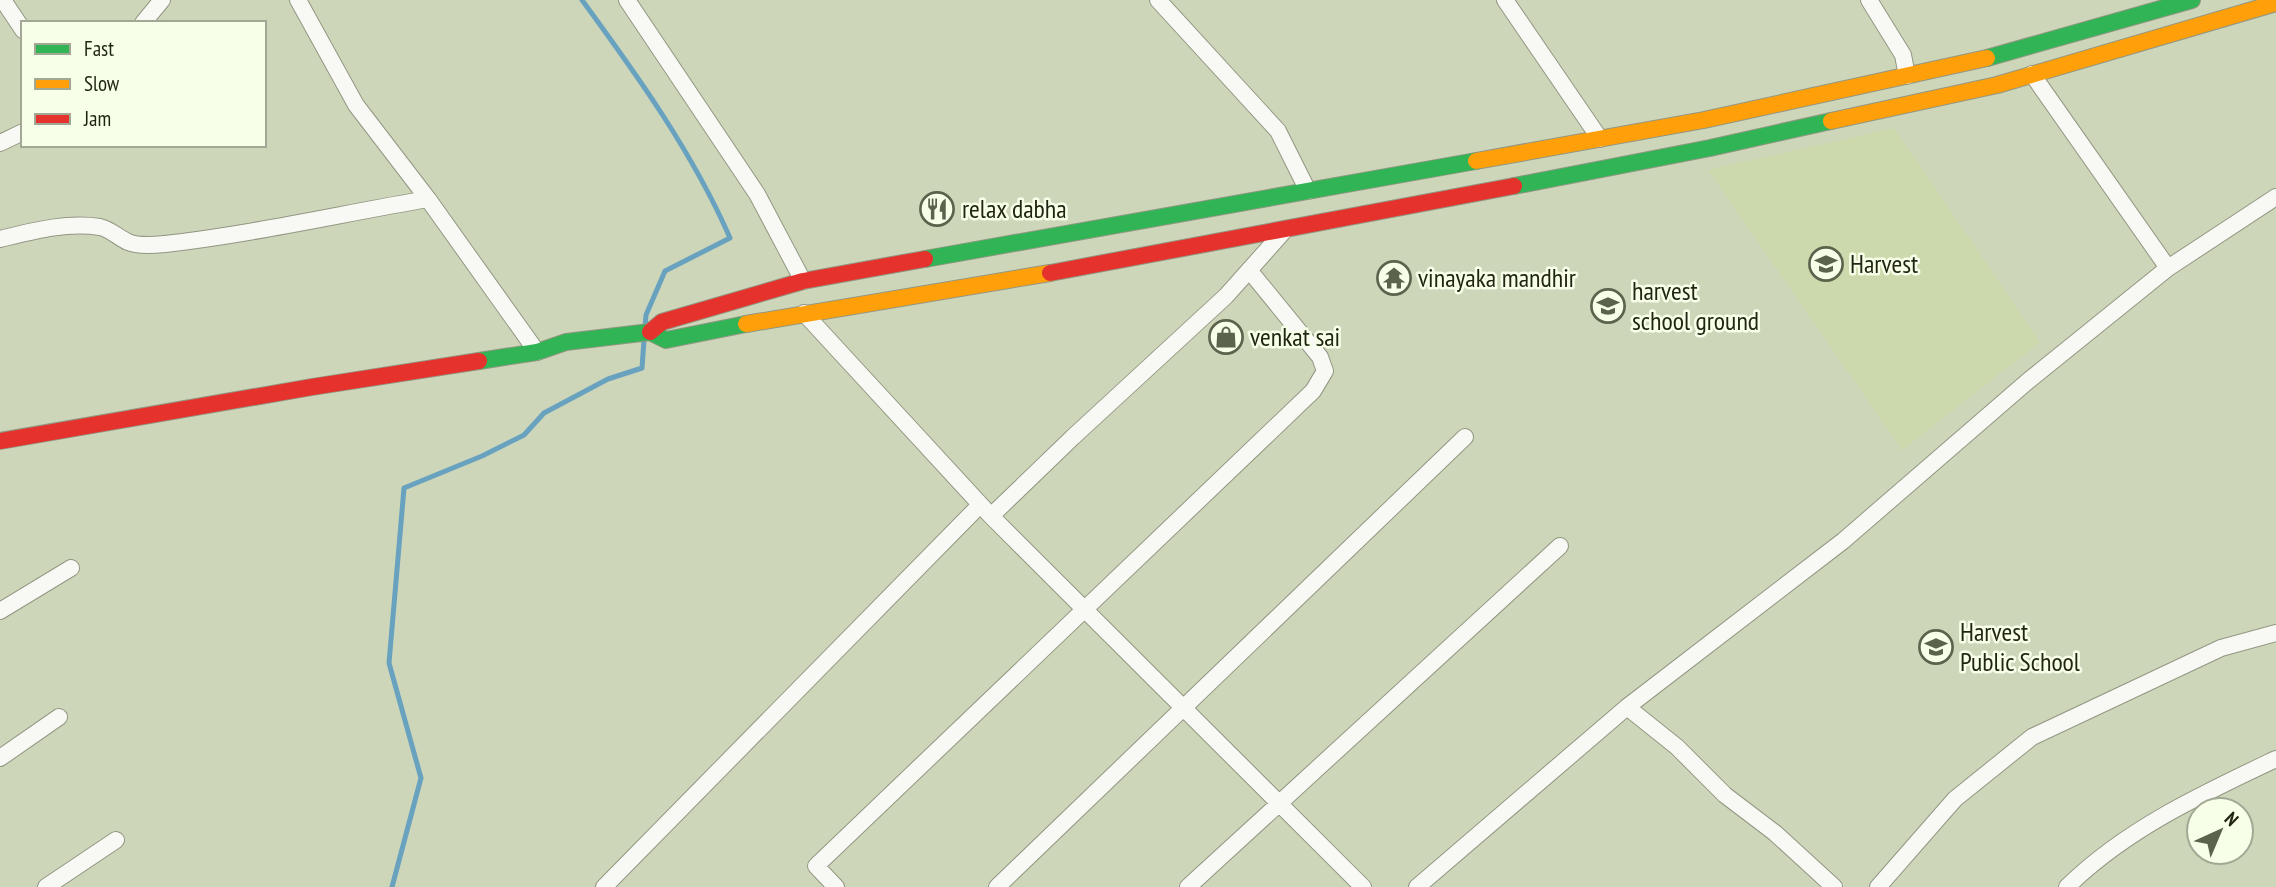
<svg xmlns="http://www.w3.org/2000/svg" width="2276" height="887" font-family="'PT Sans Narrow',sans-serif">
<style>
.built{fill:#ccd9ac}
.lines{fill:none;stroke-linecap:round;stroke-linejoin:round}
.stream{stroke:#68a2bf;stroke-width:5}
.street-casing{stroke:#929782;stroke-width:18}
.fast-casing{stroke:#929782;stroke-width:18}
.slow-casing{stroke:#929782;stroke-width:18}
.jam-casing{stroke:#929782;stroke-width:18}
.street{stroke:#f8f9f5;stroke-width:16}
.fast{stroke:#30b455;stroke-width:16}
.slow{stroke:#ff9f0a;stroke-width:16}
.jam{stroke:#e5322d;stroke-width:16}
.labels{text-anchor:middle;stroke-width:5;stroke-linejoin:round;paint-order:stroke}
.poi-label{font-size:26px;fill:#1f2511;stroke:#f8ffe9;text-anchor:start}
</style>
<rect width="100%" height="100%" fill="#ced6ba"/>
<path class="built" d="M1894,128L2040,342L1902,450L1708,170Z"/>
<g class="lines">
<path class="stream" d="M582,0C637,75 693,153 730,238L665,271L646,315L645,327
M392,887L421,778L389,663L404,488L482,456L524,435L544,413L608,379L642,368L644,340"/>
<g class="street-casing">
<path id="street" d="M3,0L23,30
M298,0L356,105L428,199L537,352
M627,0L757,194L803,281
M1158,0L1278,131L1308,191
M1505,0L1600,139
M1869,0L1903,55L1907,76
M143,23L162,0
M2032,74L2168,268
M0,143L23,132
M0,239C33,231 65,222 100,227C110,229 119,238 128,242C137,246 155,245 165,244C253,234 340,214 428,199
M804,313L991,516L1363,887
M991,516L1073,437L1226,296L1284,231
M0,611L71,568
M1627,707L1677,747L1725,795L1775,833L1834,887
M0,758L59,717
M46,887L116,840
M604,887L980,505
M836,887L816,866L1313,391L1325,371L1320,357L1249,270
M997,887L1465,437
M1188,887L1560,546
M1417,887L1627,707L1843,541L2028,381L2168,268L2276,197
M1878,887L1955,799L2032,737L2221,648L2276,633
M2067,887C2126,829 2202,794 2276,759"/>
</g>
<g class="fast-casing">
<path id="fast" d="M1987,58L2192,0
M1514,186L1710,148L1831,121
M925,259L1476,161
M479,361L537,352L566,342L650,332L666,340L746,324"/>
</g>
<g class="slow-casing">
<path id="slow" d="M1831,121L1997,85L2276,3
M1476,161L1704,120L1987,58
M746,324L1050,273"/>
</g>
<g class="jam-casing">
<path id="jam" d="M1050,273L1514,186
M650,332L662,322L803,281L925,259
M0,441L312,387L479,361"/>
</g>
<use href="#street" class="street"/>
<use href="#fast" class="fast"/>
<use href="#slow" class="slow"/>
<use href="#jam" class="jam"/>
</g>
<defs>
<g id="restaurant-ring" transform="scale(1.75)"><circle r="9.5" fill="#f8ffe9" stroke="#5c634c" stroke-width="1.5"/><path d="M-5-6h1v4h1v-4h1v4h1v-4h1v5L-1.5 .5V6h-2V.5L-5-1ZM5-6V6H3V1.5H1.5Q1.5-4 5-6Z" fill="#5c634c"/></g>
<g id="school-ring" transform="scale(1.75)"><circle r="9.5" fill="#f8ffe9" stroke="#5c634c" stroke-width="1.5"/><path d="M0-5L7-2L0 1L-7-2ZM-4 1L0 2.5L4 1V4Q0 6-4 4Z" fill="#5c634c"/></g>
<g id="temple-ring" transform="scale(1.75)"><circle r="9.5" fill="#f8ffe9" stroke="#5c634c" stroke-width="1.5"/><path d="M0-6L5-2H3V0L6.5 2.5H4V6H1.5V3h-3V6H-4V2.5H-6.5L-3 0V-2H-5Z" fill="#5c634c"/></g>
<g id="shop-ring" transform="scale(1.75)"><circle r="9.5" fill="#f8ffe9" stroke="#5c634c" stroke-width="1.5"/><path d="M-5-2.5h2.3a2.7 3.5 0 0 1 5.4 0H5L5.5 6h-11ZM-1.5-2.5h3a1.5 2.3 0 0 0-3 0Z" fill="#5c634c"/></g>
</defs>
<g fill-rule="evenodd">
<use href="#restaurant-ring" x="937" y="209"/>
<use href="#school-ring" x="1826" y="264"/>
<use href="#temple-ring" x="1394" y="278"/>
<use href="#school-ring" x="1608" y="306"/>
<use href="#shop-ring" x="1226" y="337"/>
<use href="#school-ring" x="1936" y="647"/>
</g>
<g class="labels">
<g class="poi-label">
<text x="962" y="218">relax dabha</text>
<text x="1850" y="273">Harvest</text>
<text x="1418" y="287">vinayaka mandhir</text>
<text x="1632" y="300">harvest<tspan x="1632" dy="30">school ground</tspan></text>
<text x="1250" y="346">venkat sai</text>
<text x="1960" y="641">Harvest<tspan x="1960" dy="30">Public School</tspan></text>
</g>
</g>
<rect x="21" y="21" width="245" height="126" fill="#f8ffe9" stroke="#a1a893" stroke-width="2"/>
<rect x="35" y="44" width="35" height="10" fill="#30b455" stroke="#a1a893" stroke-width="2"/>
<text x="84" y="56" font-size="21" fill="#1f2511">Fast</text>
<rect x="35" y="79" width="35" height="10" fill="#ff9f0a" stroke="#a1a893" stroke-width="2"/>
<text x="84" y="91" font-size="21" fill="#1f2511">Slow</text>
<rect x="35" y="114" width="35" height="10" fill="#e5322d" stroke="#a1a893" stroke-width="2"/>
<text x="84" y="126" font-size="21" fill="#1f2511">Jam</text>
<g transform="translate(2220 831) rotate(44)"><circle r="33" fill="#f8ffe9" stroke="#a1a893" stroke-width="2"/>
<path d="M0-5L12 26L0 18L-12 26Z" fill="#5c634c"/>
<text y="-10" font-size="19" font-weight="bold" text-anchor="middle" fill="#1f2511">N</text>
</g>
</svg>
